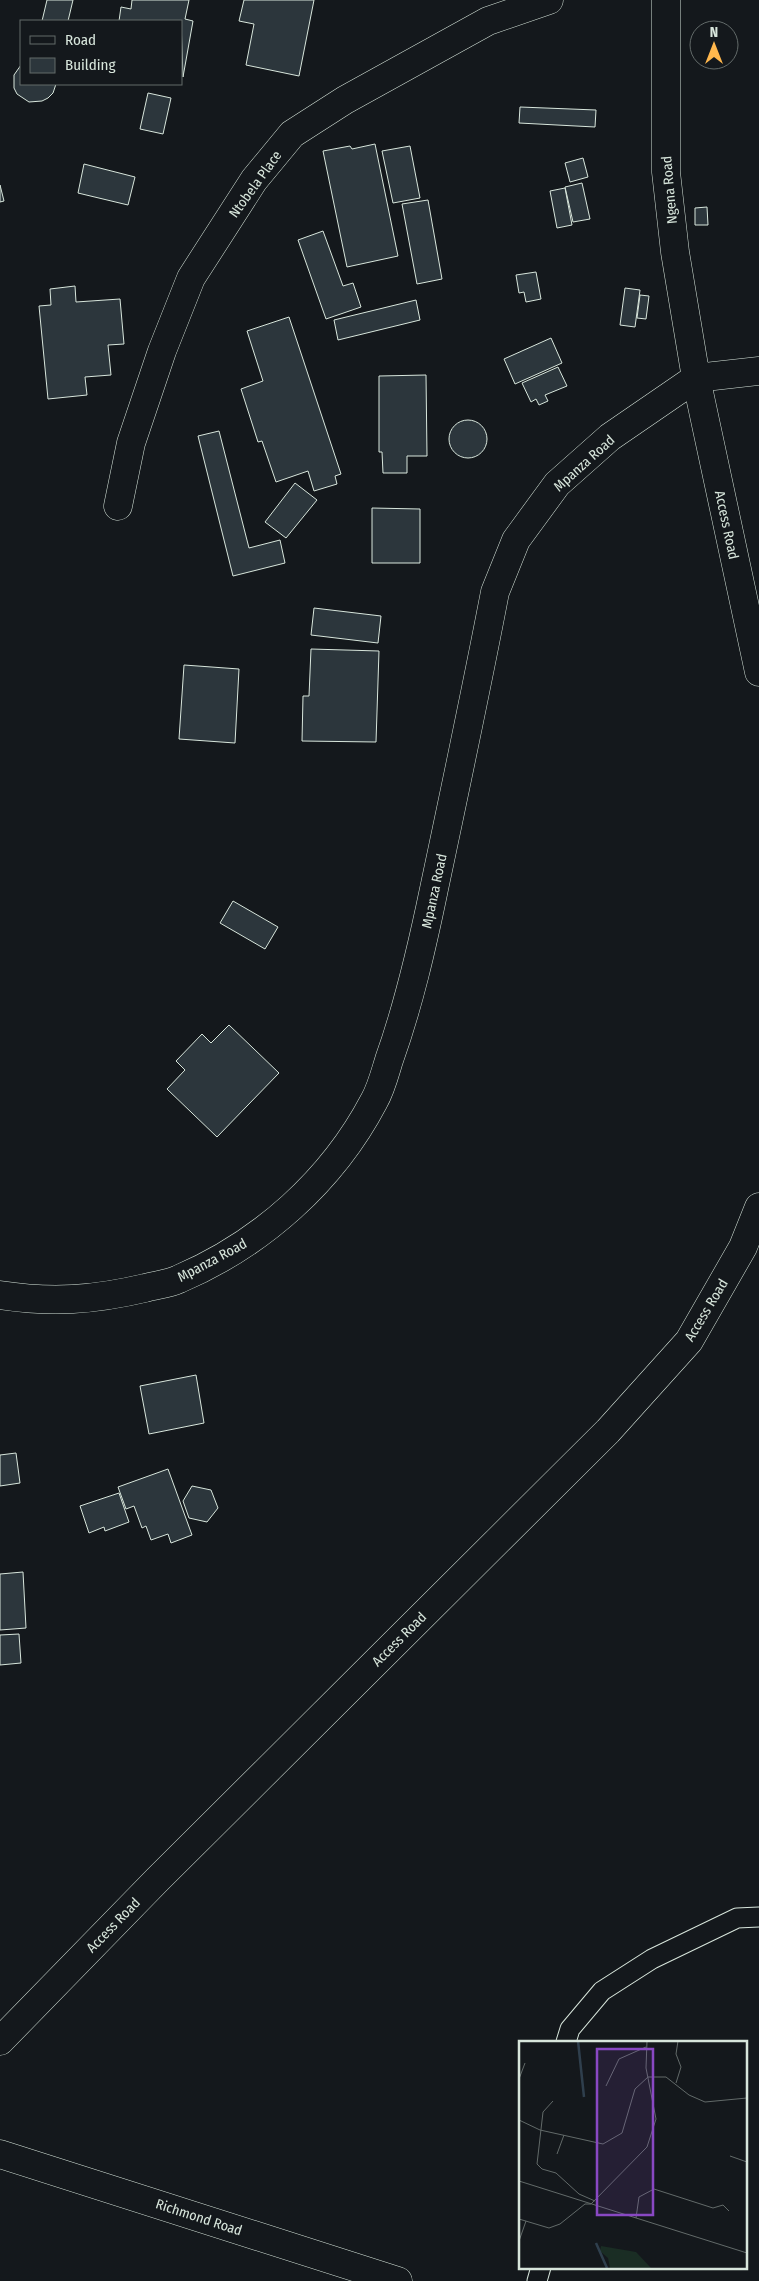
<svg xmlns="http://www.w3.org/2000/svg" width="759" height="2281" font-family="'Fira Sans Condensed',sans-serif">
<style>
.building{fill:#2c363c;stroke:#d8e6dc}
.lines{fill:none;stroke-linecap:round;stroke-linejoin:round}
.lane-casing{stroke:#d8e6dc;stroke-width:21}
.street-casing{stroke:#d8e6dc;stroke-width:29}
.highway-casing{stroke:#d8e6dc;stroke-width:29}
.lane{stroke:#14181c;stroke-width:19}
.street{stroke:#14181c;stroke-width:28}
.highway{stroke:#14181c;stroke-width:28}
.labels{text-anchor:middle;stroke-width:4;stroke-linejoin:round;paint-order:stroke}
.street-label{font-size:14px;fill:#d8e6dc;stroke:#14181c}
.inset-river{fill:none;stroke:#2f3f4d;stroke-width:2.5}
.inset-road{fill:none;stroke:#626a69;stroke-width:1}
.view{fill:#8948c3;fill-opacity:0.15;stroke:#8948c3;stroke-width:2.5}
.inset-edge{fill:none;stroke:#d8e6dc;stroke-width:2.5}
</style>
<rect width="100%" height="100%" fill="#14181c"/>
<path class="building" d="M47,0H73L68,21H42Z
M132,0H189L185,19L193,21L183,77L181,21H119L121,7L131,9Z
M244,0H314L299,76L246,65L254,24L239,21Z
M21,65V84H56L53,93L48,98L42,101L29,102L17,94L14,88V75Z
M148,93L171,98L163,134L140,129Z
M520,107L596,110L595,127L519,123Z
M375,144L398,256L347,267L323,151L350,146L352,149Z
M410,146L420,198L393,203L382,151Z
M583,158L588,177L570,182L565,163Z
M84,164L135,177L128,205L78,193Z
M582,183L590,219L573,222L565,187Z
M0,185L4,201L0,202Z
M565,188L572,225L557,228L550,191Z
M428,200L442,279L417,284L402,204Z
M707,207L708,225H695V208Z
M323,231L343,286L353,283L361,307L326,319L298,240Z
M536,272L541,299L526,302L524,292L519,293L516,275Z
M75,286L76,302L120,299L124,344L108,345L111,375L85,377L87,395L48,399L39,306L51,305L50,289Z
M625,288L640,290L635,327L620,325Z
M640,295L649,296L646,319L637,318Z
M416,300L420,320L338,340L334,320Z
M289,317L341,474L335,476L337,484L314,491L308,471L276,482L262,441L258,442L241,389L263,381L247,331Z
M551,338L562,363L515,384L504,359Z
M558,367L567,386L545,395L548,401L539,405L536,399L531,402L522,383Z
M426,375L427,456H407V473H383L382,452H379V376Z
M449 439a19 19 0 1 1 38 0a19 19 0 1 1-38 0Z
M219,431L249,548L280,540L285,563L233,576L198,436Z
M295,483L317,500L286,538L265,522Z
M372,508L420,509V563H372Z
M314,608L381,616L378,643L311,635Z
M311,649L379,651L376,742L302,741L303,696H309Z
M184,665L239,669L235,743L179,739Z
M233,901L278,927L265,949L220,923Z
M229,1025L279,1073L217,1137L167,1089L185,1070L176,1061L202,1034L211,1043Z
M196,1375L204,1423L149,1434L140,1386Z
M16,1453L20,1483L0,1486V1455Z
M168,1469L192,1535L171,1543L168,1534L151,1540L146,1526L142,1528L134,1506L126,1509L118,1487Z
M192,1486L211,1490L218,1508L207,1522L189,1518L183,1501Z
M119,1493L129,1522L105,1531L104,1527L89,1533L80,1506Z
M23,1572L26,1628L0,1630V1574Z
M19,1634L21,1663L0,1665V1635Z"/>
<g class="lines">
<g class="lane-casing">
<path id="lane" d="M566,2042L570,2029L602,1991L652,1959L737,1918L759,1917
M537,2281L541,2267"/>
</g>
<g class="street-casing">
<path id="street" d="M666,0V172L675,252L696,378L759,672
M118,506L131,443L162,351L191,278L254,180L292,134L345,100L488,21L549,0
M0,1295C52,1303 94,1300 145,1288C156,1285 169,1284 179,1279C261,1244 332,1181 374,1101C381,1089 385,1073 389,1060C409,1004 422,947 434,889C455,790 476,691 495,592L516,540L557,484L610,437L696,378L759,371
M0,2041L157,1880L608,1431L689,1341L743,1247L759,1207"/>
</g>
<g class="highway-casing">
<path id="highway" d="M0,2154L398,2281"/>
</g>
<use href="#lane" class="lane"/>
<use href="#street" class="street"/>
<use href="#highway" class="highway"/>
</g>
<g class="labels">
<g class="street-label">
<text transform="translate(255 184) rotate(-54)" y="5">Ntobela Place</text>
<text transform="translate(669 190) rotate(-95)" y="5">Ngena Road</text>
<text transform="translate(584 463) rotate(-42)" y="5">Mpanza Road</text>
<text transform="translate(727 525) rotate(78)" y="5">Access Road</text>
<text transform="translate(434 891) rotate(-78)" y="5">Mpanza Road</text>
<text transform="translate(212 1260) rotate(-28)" y="5">Mpanza Road</text>
<text transform="translate(706 1310) rotate(-59)" y="5">Access Road</text>
<text transform="translate(399 1639) rotate(-45)" y="5">Access Road</text>
<text transform="translate(113 1925) rotate(-46)" y="5">Access Road</text>
<text transform="translate(199 2217) rotate(18)" y="5">Richmond Road</text>
</g>
</g>
<g transform="translate(519 2041)">
<rect width="228" height="228" fill="#14181c"/>
<path d="M82,205L117,211L132,227H91L89,217L81,210Z" fill="#1a2d24"/>
<path class="inset-river" d="M59,0L65,56M77,202L88,227"/>
<path class="inset-road" d="M0,38L6,22M157,42L162,26L157,13L159,0M87,45L100,18L127,6M34,60L24,71L18,123L23,128L37,132L60,153L76,160M0,79L21,89L84,103L103,92L116,48L129,36H147L170,54L186,61L228,57M38,113L45,94M211,115L228,121M228,126V167M0,140L228,212M117,177L120,156L135,148L194,167L204,164L210,170M0,178L30,187L41,183L66,163H72L128,106L137,78L127,27L128,0M0,200L7,180"/>
<path class="view" d="M78,8H134V174H78Z"/>
<rect width="228" height="228" class="inset-edge"/>
</g>
<rect x="20" y="20" width="162" height="65" fill="#14181c" stroke="#626a69"/>
<rect x="30" y="36" width="25" height="8" fill="#14181c" stroke="#626a69"/>
<text x="65" y="45" font-size="15" fill="#d8e6dc">Road</text>
<rect x="30" y="58" width="25" height="15" fill="#2c363c" stroke="#626a69"/>
<text x="65" y="70" font-size="15" fill="#d8e6dc">Building</text>
<g transform="translate(714 45)"><circle r="24" fill="#14181c" stroke="#626a69"/>
<path d="M0-4L9 19L0 12L-9 19Z" fill="#ffb74d"/>
<text y="-8" font-size="14" font-weight="bold" text-anchor="middle" fill="#d8e6dc">N</text>
</g>
</svg>
